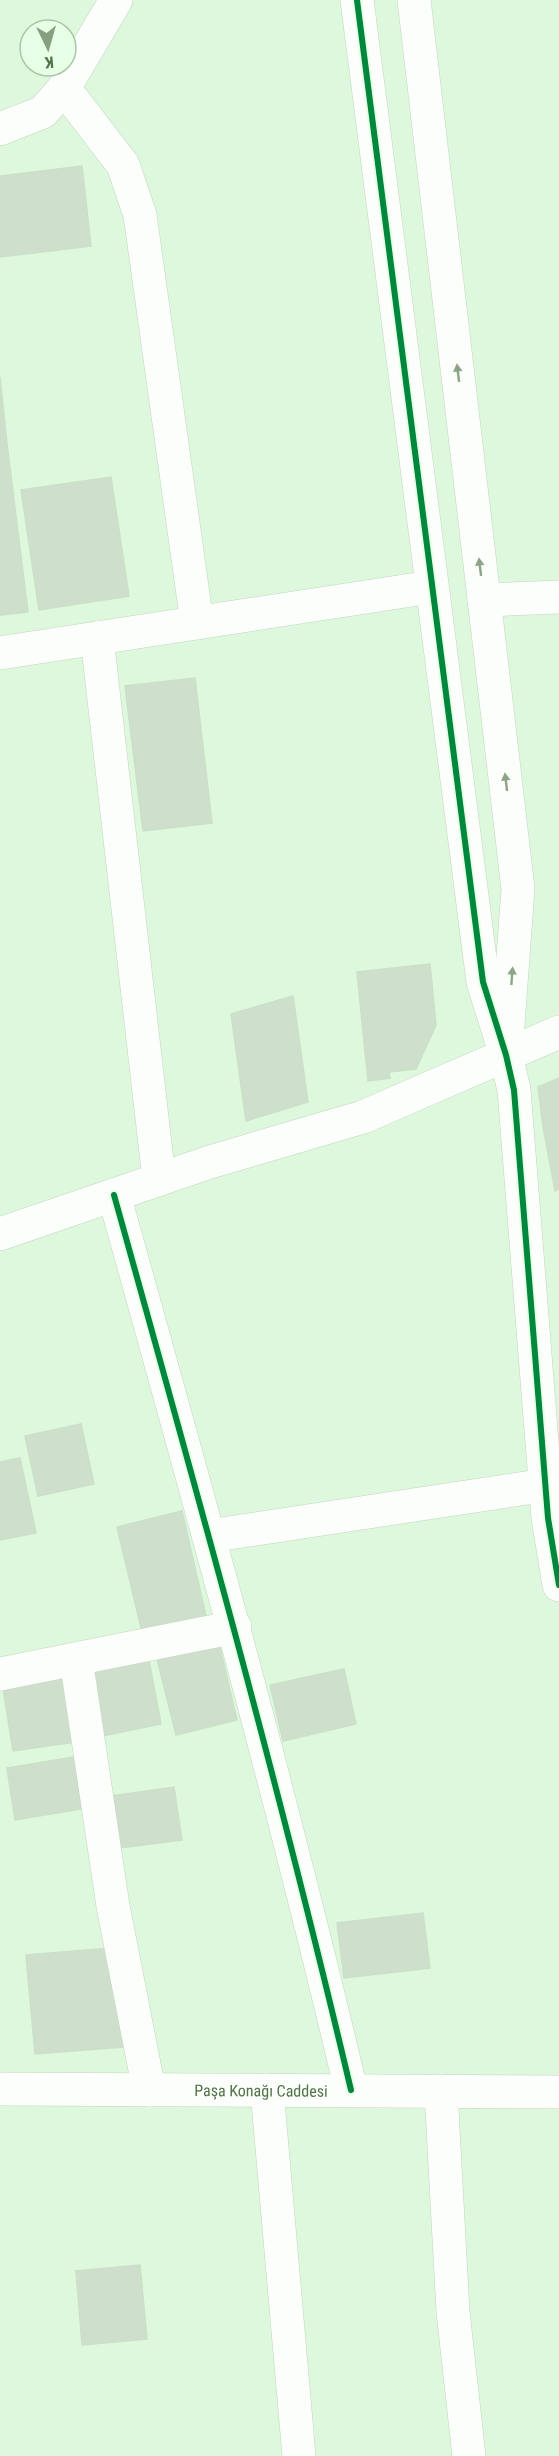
<svg xmlns="http://www.w3.org/2000/svg" width="559" height="2456" font-family="'Roboto Condensed',sans-serif">
<style>
.residential{fill:#ddf8dc;fill-rule:evenodd}
.building{fill:#cee0cb;stroke:#ccdfc8;stroke-width:1.5}
.lines{fill:none;stroke-linecap:round;stroke-linejoin:round}
.minor-casing{stroke:#c4d5c1;stroke-width:34}
.minor{stroke:#fbfefb;stroke-width:33}
.cycleway-casing{stroke:#e6ffe6;stroke-width:10}
.cycleway{stroke:#00873e;stroke-width:6}
.oneway{fill:#8da486}
.labels{text-anchor:middle;stroke-width:4.5;stroke-linejoin:round;paint-order:stroke}
.street-label{font-size:16px;fill:#527347;stroke:#e6ffe6}
</style>
<rect width="100%" height="100%" fill="#e6f6e6"/>
<path class="residential" d="M0,0H559V2456H0ZM30,30H66V66H30Z"/>
<path class="building" d="M82,166L91,246L0,257V176Z
M0,377L7,444H0Z
M0,444H7L28,612L0,615Z
M111,477L129,596L39,610L21,490Z
M195,678L212,823L143,831L125,686Z
M430,964L436,1025L416,1069L389,1072L390,1078L368,1081L357,972Z
M293,996L308,1102L246,1121L231,1014Z
M559,1078V1189L555,1191L543,1127L538,1087Z
M81,1424L94,1484L38,1496L25,1436Z
M20,1458L36,1533L0,1540V1462Z
M182,1511L206,1616L142,1632L117,1527Z
M219,1644L237,1720L176,1735L157,1659Z
M148,1655L161,1724L102,1736L89,1666Z
M344,1669L356,1724L283,1741L270,1685Z
M65,1678L75,1742L13,1751L3,1688Z
M73,1757L82,1809L15,1820L7,1768Z
M174,1787L182,1840L112,1849L105,1797Z
M423,1913L430,1968L344,1978L337,1923Z
M111,1948L123,2047L35,2054L26,1955Z
M140,2265L147,2339L82,2345L76,2271Z"/>
<g class="lines">
<g class="minor-casing">
<g id="minor">
<path d="M357,0L483,982L506,1055L514,1090L548,1518L559,1585"/>
<path d="M414,0L518,889L507,1038"/>
<path d="M64,88L123,165L140,215L197,623"/>
<path d="M0,129L43,112L64,88L116,0"/>
<path d="M484,600L559,597"/>
<path d="M97,638L159,1179"/>
<path d="M0,653L431,587"/>
<path d="M114,1195C197,1492 280,1789 351,2090"/>
<path d="M0,1234L210,1162L363,1117L559,1032"/>
<path d="M209,1536L546,1485"/>
<path d="M76,1659L113,1906L149,2090"/>
<path d="M0,1674L235,1627"/>
<path id="s1" d="M0,2089L559,2092"/>
<path d="M267,2090L299,2456"/>
<path d="M441,2091L453,2312L469,2456"/>
</g>
</g>
<use href="#minor" class="minor"/>
<g class="cycleway-casing">
<path id="cycleway" d="M357,0L483,982L506,1055L514,1090L548,1518L559,1585
M114,1195C197,1492 280,1789 351,2090"/>
</g>
<use href="#cycleway" class="cycleway"/>
</g>
<defs><path id="oneway-solid" d="M-6-.8H1V-3.2L6.5 0L1 3.2V.8H-6Z" transform="scale(1.5)"/></defs>
<g class="oneway">
<use href="#oneway-solid" transform="translate(458 373) rotate(-97)"/>
<use href="#oneway-solid" transform="translate(480 567) rotate(-97)"/>
<use href="#oneway-solid" transform="translate(506 782) rotate(-97)"/>
<use href="#oneway-solid" transform="translate(512 976) rotate(-86)"/>
</g>
<g class="labels">
<g class="street-label">
<text dy="6" stroke="none"><textPath href="#s1" startOffset="261">Paşa Konağı Caddesi</textPath></text>
</g>
</g>
<g transform="translate(48 48) rotate(175)"><circle r="28" fill="#e6ffe6" stroke="#abc7a6" stroke-width="1.5"/>
<path d="M0-4.5L10 22L0 15L-10 22Z" fill="#86a17f"/>
<text y="-9" font-size="16" font-weight="bold" text-anchor="middle" fill="#527347">K</text>
</g>
</svg>
